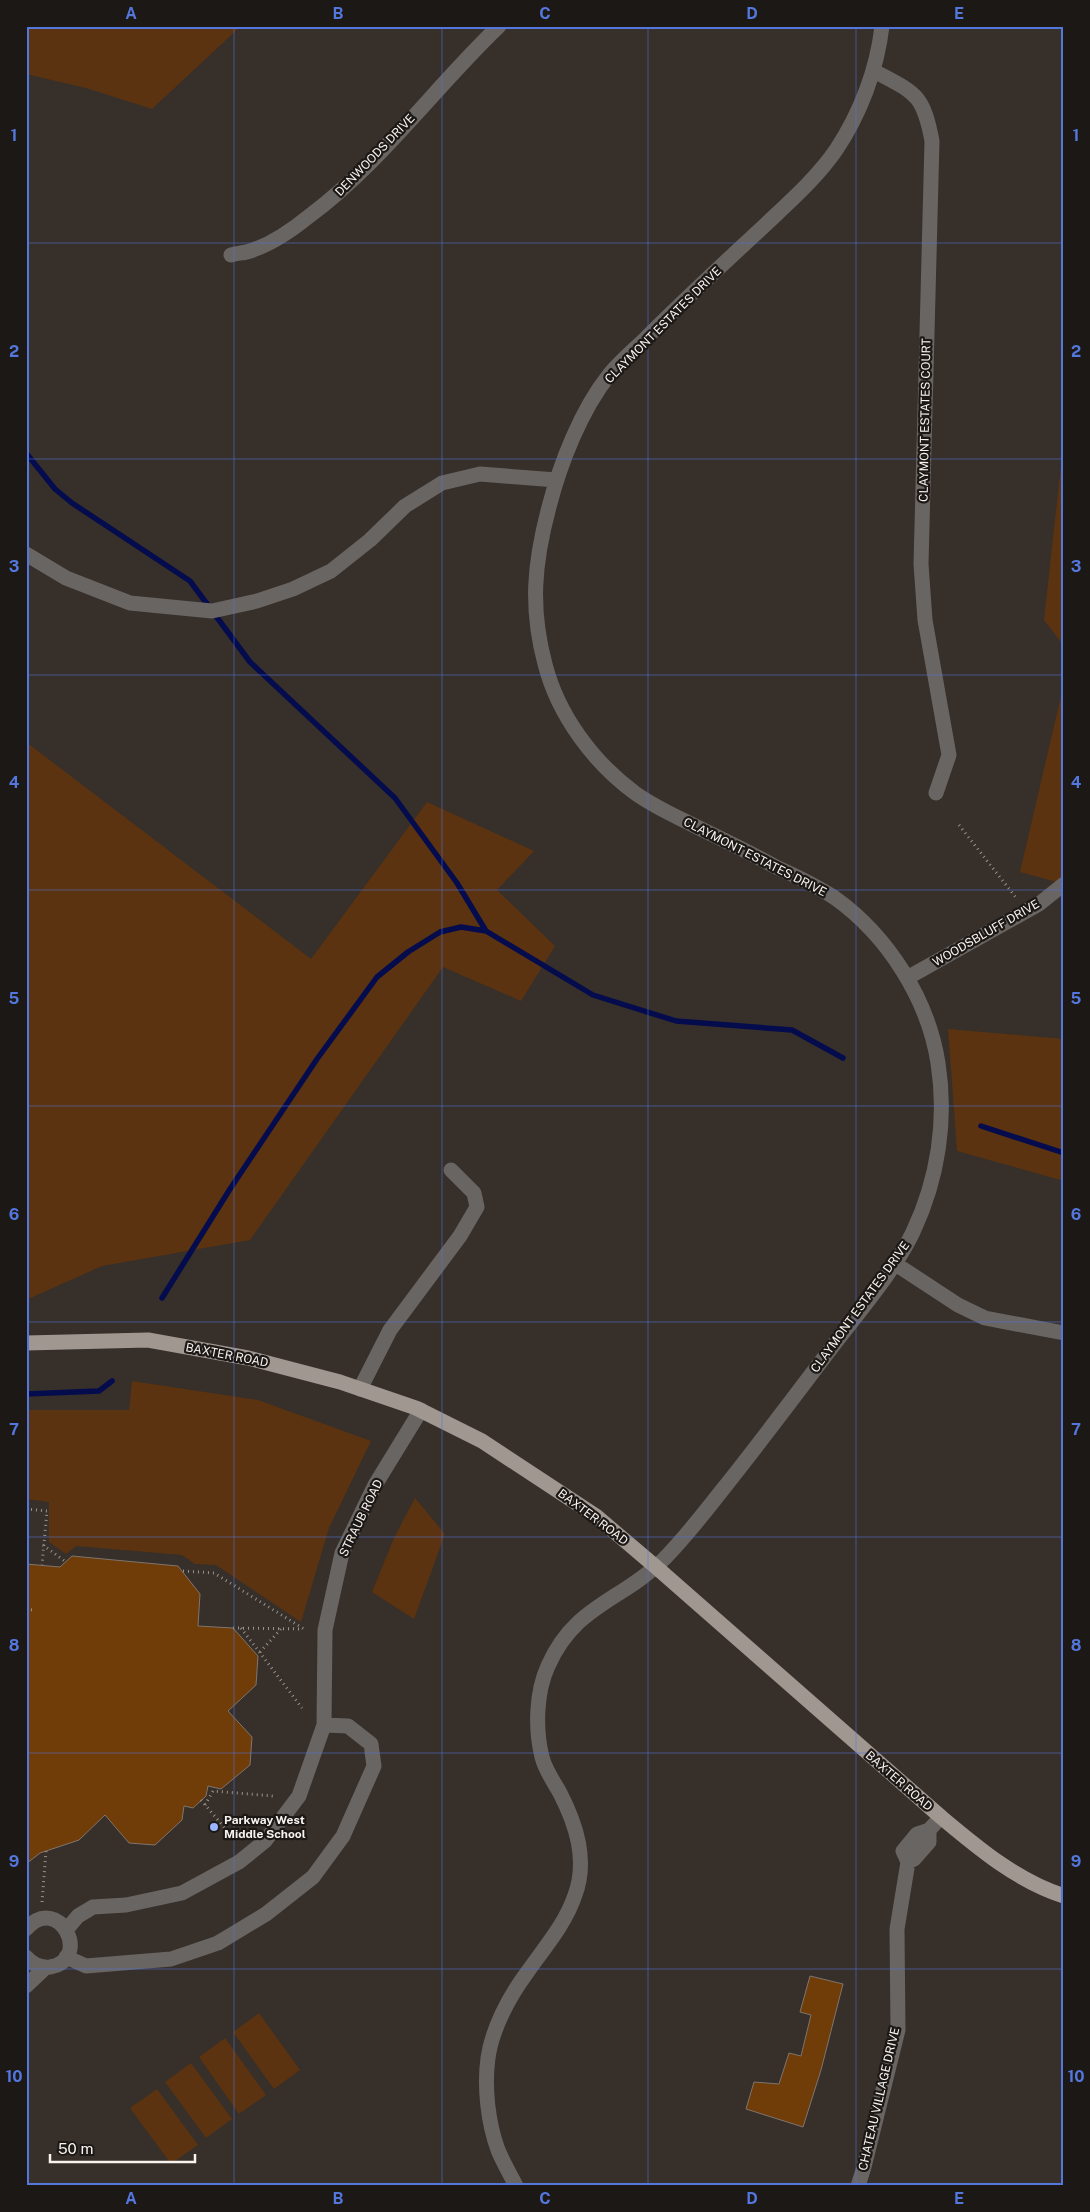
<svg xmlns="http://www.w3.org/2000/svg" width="1090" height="2212" font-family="'Public Sans',sans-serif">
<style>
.green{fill:#5b3310}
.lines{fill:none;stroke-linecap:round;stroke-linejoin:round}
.stream{stroke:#040c4e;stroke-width:5.5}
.building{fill:#703c08;stroke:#7f756e}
.path{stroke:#98928d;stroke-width:3;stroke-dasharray:1 4;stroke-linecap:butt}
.minor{stroke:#696562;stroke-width:15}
.major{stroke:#a09791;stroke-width:15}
.grid{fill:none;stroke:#5477de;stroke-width:1;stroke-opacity:0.55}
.poi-dot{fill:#98b5fd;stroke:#1c1815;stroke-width:2}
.labels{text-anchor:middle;stroke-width:4.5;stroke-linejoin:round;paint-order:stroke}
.street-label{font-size:12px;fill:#f8f3ef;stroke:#1c1815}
.poi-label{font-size:12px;font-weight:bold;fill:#f8f3ef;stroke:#1c1815;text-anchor:start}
.neatline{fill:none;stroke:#5477de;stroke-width:2}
.grid-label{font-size:16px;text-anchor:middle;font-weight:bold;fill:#5477de}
</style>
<rect width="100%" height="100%" fill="#372f29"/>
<path class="green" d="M26,26H241L152,109L86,88L26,74Z
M1064,438V646L1044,620Z
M1064,683V884L1020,872Z
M26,742L311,959L427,802L534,851L497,890L555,946L521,1001L443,967L250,1240L102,1266L26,1300Z
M948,1029L1064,1039V1181L957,1151Z
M132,1381L258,1400L371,1441L329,1528L301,1622L216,1565L195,1564L182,1555L76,1546L66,1554L49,1542V1502L26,1499V1410H129Z
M415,1498L445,1534L414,1619L372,1592L394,1538Z
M259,2013L300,2070L274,2089L233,2032Z
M225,2038L266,2095L239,2114L199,2057Z
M191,2063L232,2119L206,2138L165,2082Z
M157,2089L198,2145L171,2164L130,2108Z"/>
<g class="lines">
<path class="stream" d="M26,453L55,489L72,503L190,581L250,662L395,798L457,883L486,931
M981,1126L1064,1153
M162,1298L230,1189L317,1059L377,977L408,952L440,932L461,927L486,931L593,995L676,1021L792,1030L843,1058
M26,1394L99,1391L112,1381"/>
</g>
<path class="building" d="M72,1556L178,1566L200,1594L198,1626L233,1628L258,1656L256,1685L228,1711L252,1737L250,1765L221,1789L208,1786L206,1796L193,1808L184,1806L182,1820L155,1845L129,1843L105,1815L79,1840L40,1853L26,1864V1564L60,1567Z
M810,1976L843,1984L821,2070L803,2127L746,2109L754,2082L779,2084L789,2053L801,2056L811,2015L800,2012Z"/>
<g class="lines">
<path class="path" d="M959,825L1017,899
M26,1509L47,1511L42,1565
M43,1545L66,1562
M183,1571L214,1573L304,1629
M26,1609L32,1610
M233,1628L303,1629
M241,1628L302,1708
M260,1652L281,1629
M201,1800L234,1839
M205,1805L213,1791L273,1796
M42,1902L46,1851"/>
<path class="minor" d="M874,71C915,93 923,93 932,141L921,564L925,620L949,755L936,793
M231,255C238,253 246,253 253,250C273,243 292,230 308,217C381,163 434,88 499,26
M26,554L66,578L130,603L212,611L257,601L293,589L331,571L370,540L405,506L442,483L480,474L556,480
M907,978L1039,904L1064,884
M894,1263L958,1305L985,1318L1064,1333
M360,1389L390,1330L460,1236L477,1207L474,1193L451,1170
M324,1725L325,1630L342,1553L375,1485L421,1410
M908,1862L914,1859L929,1842V1830
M26,1929C59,1892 93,1960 50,1967C40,1968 32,1964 26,1957
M66,1957L86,1966L171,1959L218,1943L266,1914L313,1877L343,1836L374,1766L371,1744L348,1726L324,1725L299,1796L265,1841L239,1862L182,1893L126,1905L93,1907L78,1916L67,1929
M26,1986L45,1968
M516,2186C510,2174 503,2162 498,2150C488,2123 484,2087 488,2058C492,2029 509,1997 526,1974C544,1948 565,1925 575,1895C588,1860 576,1824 560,1793C554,1782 545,1770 542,1757C535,1729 536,1692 548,1666C575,1605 621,1601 663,1560C685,1538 704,1513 723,1489C759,1444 794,1397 829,1351C856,1315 894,1272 913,1232C938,1179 947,1120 938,1063C928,999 888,936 835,898C817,886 796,876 776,867C749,852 721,839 693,825C673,815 653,806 635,793C593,762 558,715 545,664C530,608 534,563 549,507C560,464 581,410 609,375C620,361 635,349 647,337C685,299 724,263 763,227C788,203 816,179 836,150C860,114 877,70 882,26
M858,2186L864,2167L898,2030L897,1929L908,1862L903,1851L917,1834L929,1830L941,1817"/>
<path class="major" d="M26,1343L148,1340L248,1358L340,1382L416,1408L482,1441L596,1516L656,1567L941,1817C978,1848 1017,1881 1064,1896"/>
</g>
<path class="grid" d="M234,26V2186M442,26V2186M648,26V2186M856,26V2186M26,243H1064M26,459H1064M26,675H1064M26,890H1064M26,1106H1064M26,1322H1064M26,1537H1064M26,1753H1064M26,1969H1064"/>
<circle class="poi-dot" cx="214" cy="1827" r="5"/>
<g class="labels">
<g class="street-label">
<text transform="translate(375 155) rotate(-46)" y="4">DENWOODS DRIVE</text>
<text transform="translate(663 325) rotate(-45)" y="4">CLAYMONT ESTATES DRIVE</text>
<text transform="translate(925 420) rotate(-89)" y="4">CLAYMONT ESTATES COURT</text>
<text transform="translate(755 857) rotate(27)" y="4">CLAYMONT ESTATES DRIVE</text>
<text transform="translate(986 933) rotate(-30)" y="4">WOODSBLUFF DRIVE</text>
<text transform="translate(860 1307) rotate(-54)" y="4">CLAYMONT ESTATES DRIVE</text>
<text transform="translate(227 1355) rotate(11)" y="4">BAXTER ROAD</text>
<text transform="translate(593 1517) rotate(37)" y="4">BAXTER ROAD</text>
<text transform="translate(361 1518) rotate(-64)" y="4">STRAUB ROAD</text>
<text transform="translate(899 1781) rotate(41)" y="4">BAXTER ROAD</text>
<text transform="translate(879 2099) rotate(-77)" y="4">CHATEAU VILLAGE DRIVE</text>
</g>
<g class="poi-label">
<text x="224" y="1824">Parkway West<tspan x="224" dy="14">Middle School</tspan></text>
</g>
</g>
<rect width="1090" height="2212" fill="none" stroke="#1c1815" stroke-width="55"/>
<path d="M50 2154v8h145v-8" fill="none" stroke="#f8f3ef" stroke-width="2.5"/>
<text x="58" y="2154" font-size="15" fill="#f8f3ef" stroke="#1c1815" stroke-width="4" paint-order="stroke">50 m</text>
<rect x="28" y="28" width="1034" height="2156" class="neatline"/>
<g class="grid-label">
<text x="131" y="19">A</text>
<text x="338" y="19">B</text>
<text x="545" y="19">C</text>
<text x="752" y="19">D</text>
<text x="959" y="19">E</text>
<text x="14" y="141">1</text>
<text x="1076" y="141">1</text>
<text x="14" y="357">2</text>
<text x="1076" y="357">2</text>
<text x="14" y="572">3</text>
<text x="1076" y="572">3</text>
<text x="14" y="788">4</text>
<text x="1076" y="788">4</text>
<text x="14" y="1004">5</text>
<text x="1076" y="1004">5</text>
<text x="14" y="1220">6</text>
<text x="1076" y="1220">6</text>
<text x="14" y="1435">7</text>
<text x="1076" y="1435">7</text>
<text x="14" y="1651">8</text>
<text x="1076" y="1651">8</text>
<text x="14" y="1867">9</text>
<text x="1076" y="1867">9</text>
<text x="14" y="2082">10</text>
<text x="1076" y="2082">10</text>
<text x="131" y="2204">A</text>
<text x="338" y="2204">B</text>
<text x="545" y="2204">C</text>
<text x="752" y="2204">D</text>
<text x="959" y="2204">E</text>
</g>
</svg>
